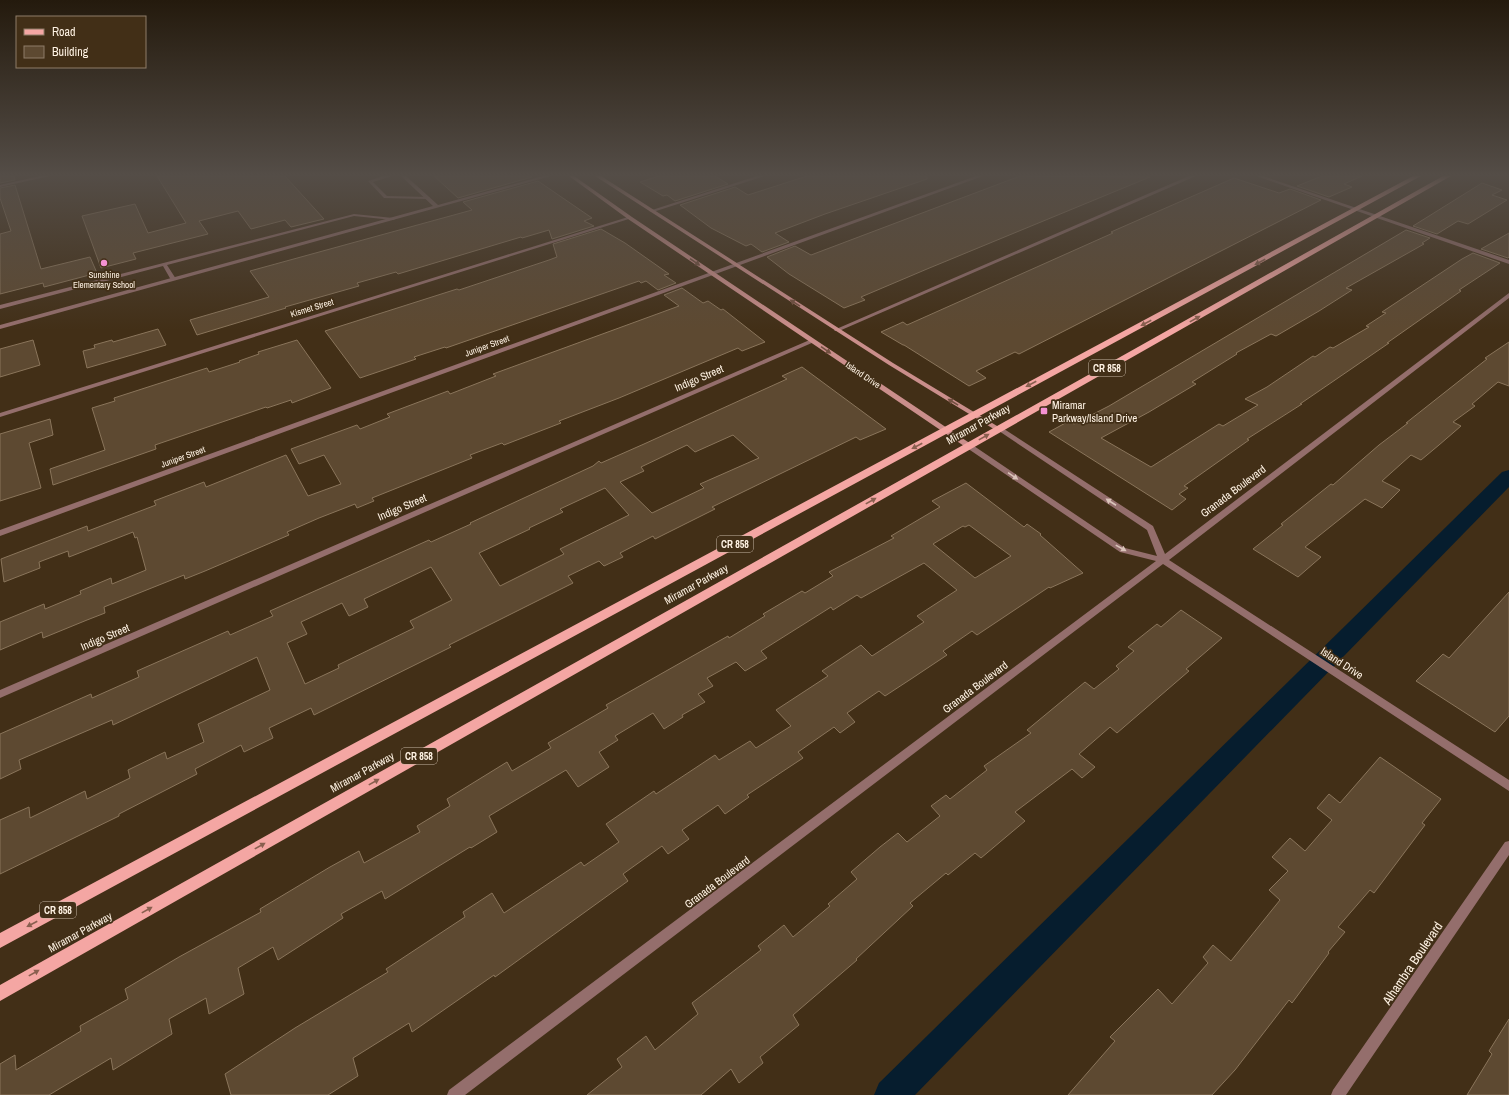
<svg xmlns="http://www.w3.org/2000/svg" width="1509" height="1095" font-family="'Archivo Narrow',sans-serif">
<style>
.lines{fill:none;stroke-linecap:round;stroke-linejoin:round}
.canal{fill:#061d2e;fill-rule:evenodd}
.building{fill:#5d4931;stroke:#8a755b;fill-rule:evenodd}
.lane{fill:#946e6c;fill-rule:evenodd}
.street{fill:#946e6c;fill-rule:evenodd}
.secondary{fill:#ca8e8b;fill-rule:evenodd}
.primary{fill:#f4a6a3;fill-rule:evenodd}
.oneway{fill:#725040}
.oneway2{fill:#895f4f}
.oneway3{fill:#dac4ba}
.poi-dot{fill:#f491d3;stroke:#422f17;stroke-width:1.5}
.labels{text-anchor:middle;stroke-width:3.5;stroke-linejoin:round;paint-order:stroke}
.far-poi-label{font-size:9px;fill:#fff3e4;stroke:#422f17}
.far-street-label{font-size:9px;fill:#fff3e4;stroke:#422f17}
.shield{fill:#422f17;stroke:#c6b8a6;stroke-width:1}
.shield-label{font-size:10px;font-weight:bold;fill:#fff3e4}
.street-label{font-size:11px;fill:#fff3e4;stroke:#422f17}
.poi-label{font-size:11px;fill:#fff3e4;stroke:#422f17;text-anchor:start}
.near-street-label{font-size:13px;fill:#fff3e4;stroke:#422f17}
</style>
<rect width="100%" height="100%" fill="#422f17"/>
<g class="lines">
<path class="canal" d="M1509,470V487L915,1095H874L879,1083L1502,472Z"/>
</g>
<path class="building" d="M0,176H14L15,180L0,183Z
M157,176H285L324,219L291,227L285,220L251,229L238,211L199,221L208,234L133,253L136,259L101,268L82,216L135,204L148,233L186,223Z
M434,176H531L532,177L458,198Z
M659,176H715L728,184L675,201L667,195L663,196L640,182Z
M807,176H927V179L825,214L775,233L789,242L762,252L751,244L746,246L711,228L680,205L735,187L748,195Z
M1020,176L1150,177L927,269L861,297L865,300L844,308L789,274L767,257L795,246L811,255Z
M1322,176H1362L1344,184L1352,187L1329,197L1297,186Z
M1234,178L1279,193L1290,189L1321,200L1019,354L1015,352L976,371L986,378L969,386L904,345H903L881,332L903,322L907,325L1113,233L1111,232Z
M538,181L592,218L584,221L594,226L552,239L549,230L522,238L521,237L398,274L396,272L357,283L359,286L285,307L286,308L197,335L190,320L269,297L250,271L472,210L463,202Z
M1482,183L1502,190L1492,195L1507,200L1468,224L1458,221L1437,234L1413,226Z
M15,185L41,269L90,257L97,273L44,287L43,283L0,294V234L11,231L0,198V188Z
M601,229L625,243L669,274L664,275L676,283L658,290L646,281L641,283L639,281L446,348L445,347L414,357L416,359L360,378L325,331L457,289L459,290L549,260L557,257L553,244Z
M1406,230L1430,238L1422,243L1424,244L1346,288L1352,290L1319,311L1276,336L1271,334L1236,353L1237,354L1192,382L1196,384L1149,412L1101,438L1151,467L1219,424L1223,426L1258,405L1245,399L1267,387L1313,356L1315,357L1330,347L1333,348L1369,327L1366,326L1386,313L1382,312L1462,259L1473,253L1500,263L1459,290L1461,291L1387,343H1389L1300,404H1302L1247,439L1249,440L1184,486L1188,488L1179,494L1186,499L1172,510L1049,432L1069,421L1074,424L1109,406Z
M1509,233V257L1508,258L1481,249Z
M682,288L703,303L708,301L721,310L723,309L765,342L742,351L738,348L619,398L559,421L561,423L504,445L502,443L470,455L472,458L372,498L374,501L357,508L355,504L319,518L287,532L289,535L205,571L185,579L184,575L104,607L105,613L87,620L43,638L42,632L0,650V622L44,604L45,609L81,594L80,591L111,578L112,584L146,570L137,537L135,538L133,532L69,557L68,551L39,562L40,568L4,582L1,559L87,526L88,531L156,505L154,501L204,482L206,487L286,455L308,496L341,484L324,455L299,464L291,449L357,425L360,429L390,417L387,414L448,391L450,394L496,376L493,374L679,306L664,295Z
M158,329L166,345L87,368L83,351L95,348L94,345L112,340L113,342Z
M33,340L40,365L0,377V349Z
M297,340L331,388L292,403L291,400L267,408L266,407L155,445L156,449L53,485L50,469L105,450L92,408L115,401L114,398L207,368L209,372L240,362L239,361L259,354L258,352Z
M1509,342V386L1498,382L1472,404L1475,406L1453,422L1461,426L1439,445L1421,460L1411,455L1382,481L1400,490L1382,508L1365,499L1305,547L1321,557L1298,577L1253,549L1283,525L1281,524L1331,484L1333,485L1379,445L1408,423H1406L1487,359L1485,358Z
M802,367L886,429L860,440L856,437L712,507L715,509L655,539L653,536L620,553L623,557L604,566L599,561L568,576L573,583L449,645L451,647L314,715L311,708L269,728L273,738L244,752L241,745L195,769L197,774L119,814V816L0,874V820L29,807L30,818L85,791L87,799L130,778L128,770L165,752L167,759L204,742L198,724L270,690L257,657L113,725L112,720L19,760L21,769L0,779V734L91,694L92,698L139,677L137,671L162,660L228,631L230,635L273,616L270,611L429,540L431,542L471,524L470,523L593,466L599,461L601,463L644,444L787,379L782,376ZM733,435L759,458L700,484L704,488L652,513L620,482L644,471L641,467L687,445L695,452ZM605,488L629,515L560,549L564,554L500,586L479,553L530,529L529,528L563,512L560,509ZM431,567L452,600L410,621L414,628L338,665L339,668L305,684L287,643L307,634L301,622L342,603L349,616L368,607L364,599Z
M50,419L53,435L29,443L41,488L0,501V434Z
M966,483L1024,527L1027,524L1041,534L1040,535L1083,573L1050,588L1049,587L977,635L972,631L943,651L947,655L911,679L885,696L879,691L847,713L855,722L840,733L834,727L798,752L803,758L747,795L749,797L725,814L718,805L682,830L689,839L668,854L662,846L623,874L628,881L495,977L494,975L412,1032L409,1023L353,1058L358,1076L328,1095H231L225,1074L295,1028L388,972L386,969L465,917L463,912L492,893L504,913L581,862L584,866L619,842L606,824L654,791L656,794L715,755L719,760L750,741L756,748L791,726L776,710L828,676L822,671L861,645L872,656L924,622L917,616L957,590L924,563L861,598L857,595L833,610L831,607L761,651L767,658L745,671L736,662L707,678L713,686L698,694L705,702L682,715L683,717L664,729L653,713L615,736L618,740L599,752L609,767L578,787L566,770L489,816L497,832L471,848L470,847L385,899L382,891L341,914L343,918L278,960L273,947L238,968L244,994L209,1014L206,998L169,1019L172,1034L113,1070L111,1058L49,1095H0V1064L15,1055L16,1070L81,1031L80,1026L128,999L125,989L179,957L261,912L260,909L330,867L359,851L364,863L420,832L417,826L450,806L447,799L507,762L512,771L551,748L548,743L608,708L606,705L728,636L729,638L765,616L763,614L802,591L805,593L833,576L829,572L894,538L891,536L940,507L932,501ZM969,525L1011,556L975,578L933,544L963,526L965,527Z
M1509,592V716L1495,732L1416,681L1443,654L1449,658Z
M1181,610L1222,638L1186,669L1189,671L1117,733L1110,727L1079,754L1095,767L1082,778L1072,769L1015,812L1025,821L981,858L975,853L948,875L946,873L910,903L913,906L856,959L857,960L793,1015L799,1025L760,1057L763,1063L739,1083L731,1069L701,1095H587L622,1067L617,1059L646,1036L655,1050L698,1014L692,1003L761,950L758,946L784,925L793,937L830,906L828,904L857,879L851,872L880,847L898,833L907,842L940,816L931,806L946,795L950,799L987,770L984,766L1031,733L1027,730L1085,682L1094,689L1119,669L1116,666L1134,651L1128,647L1157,624L1161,627Z
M1380,757L1441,799L1422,823L1425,825L1374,893L1370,890L1338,927L1345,932L1328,952L1329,953L1292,1003L1289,1000L1235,1070L1212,1095H1068L1115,1041L1110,1037L1158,989L1172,1004L1208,963L1203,957L1213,945L1231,961L1280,900L1269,890L1288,871L1272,857L1290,838L1305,851L1332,820L1317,808L1329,794L1340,803Z
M1509,1019V1095H1467L1492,1054L1489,1051Z"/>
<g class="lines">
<path class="lane" d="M383,176H392L373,182L387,196L428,197L430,198L428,199L384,198L368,181Z
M354,214L393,218L395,219L393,220L354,216L167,265L176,279L175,280H171L163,266L0,309V305Z"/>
<path class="street" d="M40,176H50L0,187V185Z
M401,176H406L438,205L543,176H551L0,329V325L433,206Z
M757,176H765L653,212L649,211Z
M976,176H983L0,536V530Z
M1189,176H1196L839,331H835L834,330Z
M1256,176H1263L1509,260V264Z
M628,217L632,218L0,417V413Z
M1509,293V298L1169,560L1509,780V791L1163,564L465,1095H447L449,1090L1156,561L1120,552L967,448L965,446L967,444H971L1125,548L1157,556L1147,530L996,429L999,427H1001L1153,526L1165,554Z
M812,339L815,341L814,342L0,698V690Z
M1509,841V855L1346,1095H1331L1333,1090L1505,842Z"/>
<path class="secondary" d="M569,176H574L632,217L971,444L973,446L971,448H967L628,219Z
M595,176H601L893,363L1002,429L999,431H997L889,365Z"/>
<path class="primary" d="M1413,176H1421L0,948V933Z
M1443,176H1451L0,1001V985Z"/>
</g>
<defs><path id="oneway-solid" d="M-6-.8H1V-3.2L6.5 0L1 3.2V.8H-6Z"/></defs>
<g class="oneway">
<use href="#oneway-solid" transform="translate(695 262) rotate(34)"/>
<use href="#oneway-solid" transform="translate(795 303) rotate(-148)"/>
<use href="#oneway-solid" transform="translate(826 350) rotate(34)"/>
<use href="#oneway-solid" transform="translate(953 402) rotate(-149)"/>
</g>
<g class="oneway2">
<use href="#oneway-solid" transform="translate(1260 262) rotate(152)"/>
<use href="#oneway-solid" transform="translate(1195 319) rotate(-29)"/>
<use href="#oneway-solid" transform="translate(1146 323) rotate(152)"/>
<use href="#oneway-solid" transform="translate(1031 384) rotate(152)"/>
<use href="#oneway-solid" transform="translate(984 437) rotate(-29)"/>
<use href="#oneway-solid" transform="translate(917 446) rotate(152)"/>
<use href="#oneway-solid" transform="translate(871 501) rotate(-29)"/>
<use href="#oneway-solid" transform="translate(374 782) rotate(-29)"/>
<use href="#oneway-solid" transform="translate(260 846) rotate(-29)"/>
<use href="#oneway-solid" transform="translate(147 910) rotate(-29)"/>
<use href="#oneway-solid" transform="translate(32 924) rotate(152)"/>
<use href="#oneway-solid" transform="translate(34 973) rotate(-29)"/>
</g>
<g class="oneway3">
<use href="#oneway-solid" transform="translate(1013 476) rotate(34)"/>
<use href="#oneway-solid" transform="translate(1111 502) rotate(-147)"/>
<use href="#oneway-solid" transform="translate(1121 548) rotate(29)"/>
</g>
<linearGradient id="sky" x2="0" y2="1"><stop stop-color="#241a0d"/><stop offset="0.53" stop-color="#544d47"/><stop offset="1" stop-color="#544d47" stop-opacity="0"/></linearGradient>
<rect width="1509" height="330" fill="url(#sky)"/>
<g class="poi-dot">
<circle cx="104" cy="263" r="4"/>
<rect x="1040" y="407" width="8" height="8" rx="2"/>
</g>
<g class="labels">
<g class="far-poi-label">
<text x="104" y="278">Sunshine<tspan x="104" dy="10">Elementary School</tspan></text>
</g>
<g class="far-street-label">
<text transform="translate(312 308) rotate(-17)" y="3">Kismet Street</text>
<text transform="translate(487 346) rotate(-20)" y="3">Juniper Street</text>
<text transform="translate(863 375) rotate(34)" y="3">Island Drive</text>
<text transform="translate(183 457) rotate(-20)" y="3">Juniper Street</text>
</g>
<g class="shield">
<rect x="1089" y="360" width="36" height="16" rx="3"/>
<rect x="717" y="536" width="36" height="16" rx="3"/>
<rect x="401" y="748" width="36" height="16" rx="3"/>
<rect x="40" y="902" width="36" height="16" rx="3"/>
</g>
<g class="shield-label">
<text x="1107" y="372">CR 858</text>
<text x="735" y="548">CR 858</text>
<text x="419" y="760">CR 858</text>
<text x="58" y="914">CR 858</text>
</g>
<g class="street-label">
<text transform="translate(699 378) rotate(-23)" y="4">Indigo Street</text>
<text transform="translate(978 424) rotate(-29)" y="4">Miramar Parkway</text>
<text transform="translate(1233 491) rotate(-37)" y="4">Granada Boulevard</text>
<text transform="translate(402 507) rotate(-23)" y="4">Indigo Street</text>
<text transform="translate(696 584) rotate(-29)" y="4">Miramar Parkway</text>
<text transform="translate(105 637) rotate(-23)" y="4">Indigo Street</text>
<text transform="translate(1342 663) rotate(33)" y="4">Island Drive</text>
<text transform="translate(975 687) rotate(-37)" y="4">Granada Boulevard</text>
<text transform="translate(362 772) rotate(-29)" y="4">Miramar Parkway</text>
<text transform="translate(717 882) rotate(-37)" y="4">Granada Boulevard</text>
<text transform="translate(80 932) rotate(-29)" y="4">Miramar Parkway</text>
</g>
<g class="poi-label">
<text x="1052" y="409">Miramar<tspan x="1052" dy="13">Parkway/Island Drive</tspan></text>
</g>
<g class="near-street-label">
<text transform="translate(1412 963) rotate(-56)" y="5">Alhambra Boulevard</text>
</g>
</g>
<rect x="16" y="16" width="130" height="52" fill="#422f17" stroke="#8e7d69"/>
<rect x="24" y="29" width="20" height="6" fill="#f4a6a3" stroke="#8e7d69"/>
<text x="52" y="36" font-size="12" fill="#fff3e4">Road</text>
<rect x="24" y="46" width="20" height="12" fill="#5d4931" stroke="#8e7d69"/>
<text x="52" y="56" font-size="12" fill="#fff3e4">Building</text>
</svg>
